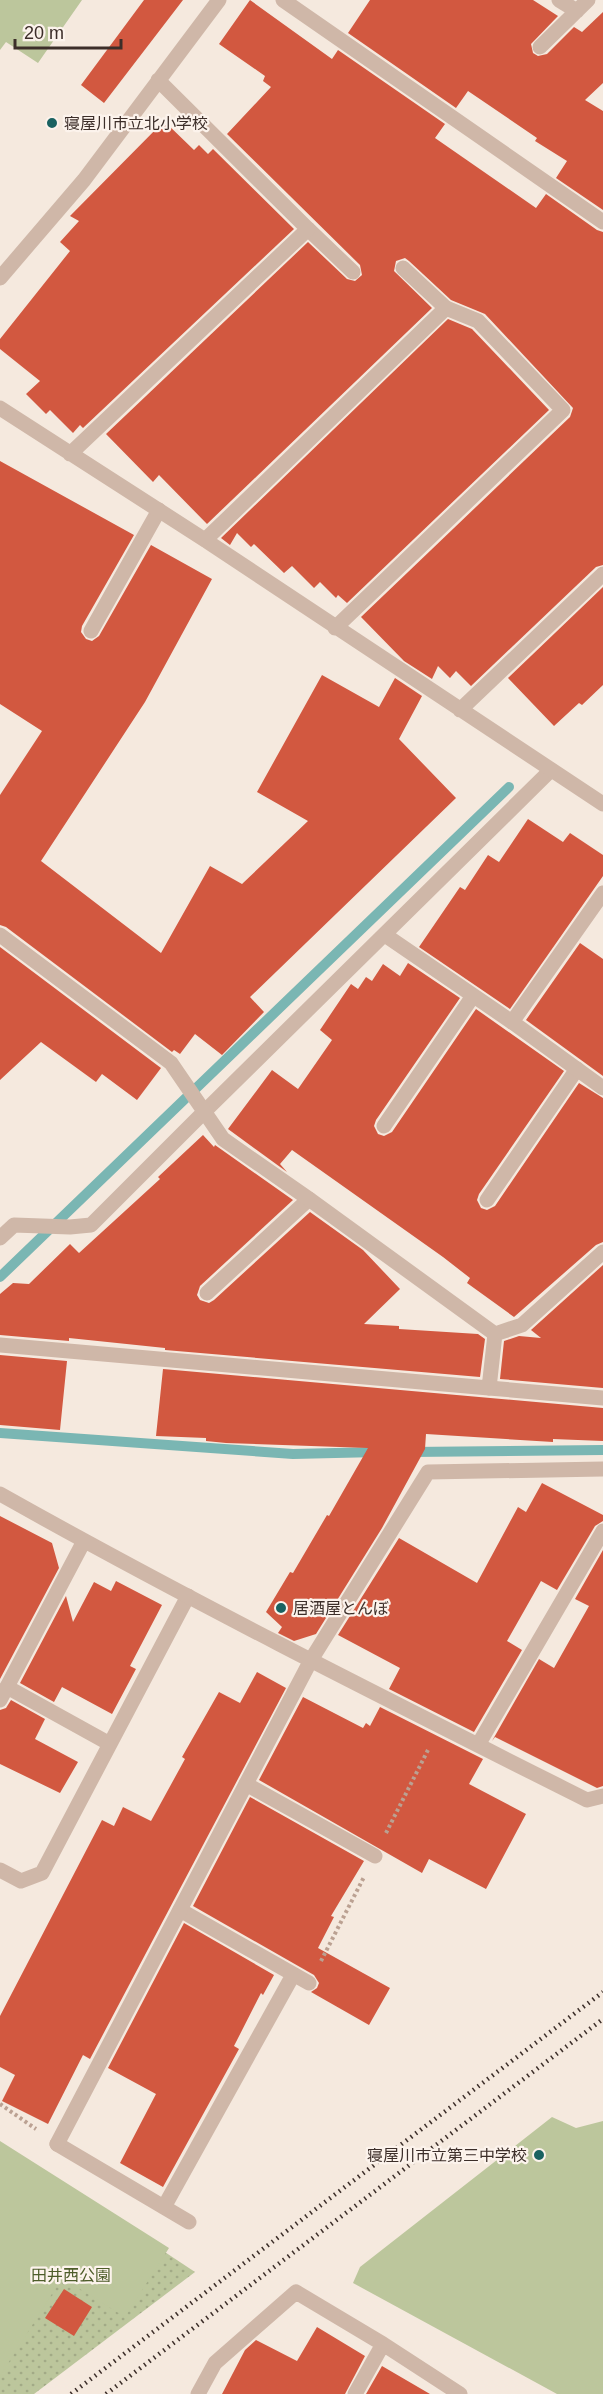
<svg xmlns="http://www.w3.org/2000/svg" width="603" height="2394" font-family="Arial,'Noto Sans JP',sans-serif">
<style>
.grass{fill:url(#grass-dots)}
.pitch{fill:#bcc69c}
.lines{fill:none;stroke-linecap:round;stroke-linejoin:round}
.stream{stroke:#7ab6b3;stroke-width:10}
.building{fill:#d25840}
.path{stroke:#bba192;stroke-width:4;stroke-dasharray:3 3;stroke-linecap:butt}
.lane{stroke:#cfb7a8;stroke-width:15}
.street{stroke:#cfb7a8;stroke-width:15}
.rail{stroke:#3c2e29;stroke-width:4.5;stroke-dasharray:1.5 4.5;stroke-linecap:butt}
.poi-dot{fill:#1a6261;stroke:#fcf3ec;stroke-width:2}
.labels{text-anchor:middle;stroke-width:4.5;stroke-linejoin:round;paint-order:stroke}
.poi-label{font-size:16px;fill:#3c2e29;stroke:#fcf3ec;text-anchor:start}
.park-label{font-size:16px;fill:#4e5d2a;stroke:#fcf3ec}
</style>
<defs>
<pattern id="grass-dots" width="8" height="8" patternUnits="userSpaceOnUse" patternTransform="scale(1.5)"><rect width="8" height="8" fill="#bcc69c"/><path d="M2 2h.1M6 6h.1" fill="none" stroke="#a2aa86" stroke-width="1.8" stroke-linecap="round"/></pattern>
</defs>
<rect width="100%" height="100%" fill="#f5e9de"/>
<path class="grass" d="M0,2143L195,2272L34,2394H0Z"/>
<path class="pitch" d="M0,0H82L38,63L6,42L0,50Z
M552,2117L576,2128L603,2121V2394H557L353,2283L360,2267Z
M0,2141L169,2248L125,2317L62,2278L0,2376Z"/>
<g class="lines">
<path class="stream" d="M0,1277L509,787
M0,1433L293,1454L378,1452
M411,1452L603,1450"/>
</g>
<path class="building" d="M144,0H183L104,103L81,85Z
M250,0L332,59L338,50L445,124L435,138L536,208L546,194L597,230L603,232V565L596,567L471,686L456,671L450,678L438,666L432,679L404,661L361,617L570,417L573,408L485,314L451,300L409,261L405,258L396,261L394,271L432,308L207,524L159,475L153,482L106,434L308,242L347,279L355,281L362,275L360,265L227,134L271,87L263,81L265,76L219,44Z
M370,0H533L558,16L531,44L533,53L538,56L547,54L574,27L582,32L603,12V83L585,100L603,111V210L556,178L567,161L535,141L537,138L468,91L456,108L348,33Z
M164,121L194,150L199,145L208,154L213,149L294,229L83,428L80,425L73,433L50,410L46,414L26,394L40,381L0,349V339L70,251L60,242L79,221L70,216Z
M448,319L472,329L549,410L347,603L338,595L336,598L320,582L314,588L292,566L284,573L254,544L251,547L237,533L230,545L221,538Z
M0,461L134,535L82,626L81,632L86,639L92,641L99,636L151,545L212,579L145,702L41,861L161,953L210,866L242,884L308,821L257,792L322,675L379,707L395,678L422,696L399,739L456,798L250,997L264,1012L222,1055L195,1034L180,1054L174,1050L172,1052L6,927L0,925V795L42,731L0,704Z
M603,587V685L582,705L579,703L554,726L508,678Z
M528,819L563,842L570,833L603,855V876L510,1009L419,947L460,887L465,890L488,855L499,862Z
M580,943L603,959V1076L526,1020Z
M0,947L161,1068L137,1100L102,1074L96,1082L41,1042L0,1080Z
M408,963L460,998L376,1120L374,1126L378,1134L384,1136L392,1132L476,1009L564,1071L479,1194L477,1200L481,1208L487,1210L495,1206L579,1083L603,1098V1242L596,1245L514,1317L467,1283L470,1278L443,1257L292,1150L280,1164L287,1172L228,1129L272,1070L298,1089L332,1040L320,1030L351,984L358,989L366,977L372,981L383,964L400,976Z
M203,1135L214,1147L215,1145L293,1200L200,1286L197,1295L200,1300L209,1303L214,1300L310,1212L363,1250L400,1289L364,1324L399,1326V1329L478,1334L485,1339L480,1377L165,1350V1348L69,1338V1341L0,1335V1294L13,1283L29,1284L70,1244L79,1253L160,1179L158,1177Z
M603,1265V1388L500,1379L504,1341L519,1336L541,1338L531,1330Z
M0,1355L67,1361L60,1430L0,1425Z
M163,1369L603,1408V1441L553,1439V1442L426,1434L425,1449L382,1528L316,1634L294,1641L278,1633L282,1627L266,1612L290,1572L293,1573L327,1515L329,1516L368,1448L226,1443L206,1441V1438L156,1436Z
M542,1483L603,1515V1521L595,1526L557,1590L541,1581L507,1641L522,1650L474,1732L389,1689L400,1668L338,1635L399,1538L477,1583L518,1507L526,1512Z
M0,1516L52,1543L59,1568L0,1679Z
M603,1550V1786L597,1788L495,1737L492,1741L539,1659L554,1668L589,1606L575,1599Z
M116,1581L162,1605L130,1666L136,1669L112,1714L62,1687L54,1702L20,1683L66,1596L73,1622L94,1582L111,1591Z
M257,1672L286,1688L90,2059L83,2055L48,2124L2,2101L15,2075L0,2067V2016L102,1820L114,1826L123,1807L151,1821L185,1759L182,1757L219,1692L240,1703Z
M303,1697L363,1728L366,1723L370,1726L380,1707L483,1759L469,1784L526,1814L486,1889L429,1859L422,1873L259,1780Z
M11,1700L45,1719L35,1739L78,1762L60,1793L0,1764V1710L6,1708Z
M250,1797L364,1861L331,1916L334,1917L318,1948L390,1988L369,2025L311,1992L317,1988L319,1983L314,1975L193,1906Z
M184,1923L274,1975L263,1995L261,1993L234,2046L239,2049L163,2187L120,2163L156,2094L108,2068Z
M64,2289L92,2307L74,2336L45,2318Z
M317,2327L365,2356L345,2394H222L245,2350L256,2340L297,2361Z
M382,2366L430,2394H366Z"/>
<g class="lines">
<path class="path" d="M386,1833L429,1748
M321,1961L364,1877
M0,2104L36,2129"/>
<path class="lane" d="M308,229L353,272
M403,268L446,308
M91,631L159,510
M385,935L512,1022
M204,1112L551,770
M384,1126L473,996
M487,1200L577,1069
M207,1293L309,1199
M489,1388L603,1398
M7,1687L110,1744
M246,1784L375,1856
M0,1870L21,1881L42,1873L188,1596
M180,1910L309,1983
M57,2144L189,2222
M164,2207L293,1975"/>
<path class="street" d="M283,0L603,222
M559,0L577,11
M540,47L588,0
M0,278L84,180L219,0
M0,408L205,540L603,804
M70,454L308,229L158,80
M205,540L446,308L478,321L563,410L335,628
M460,710L603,574
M603,893L512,1022L603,1088
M0,935L171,1063L223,1139L309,1199L495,1334L522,1325L603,1252
M0,1238L14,1225L70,1227L91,1225L204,1112
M0,1345L489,1388L495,1334
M0,1494C192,1602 390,1701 587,1800L603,1796
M0,1700L84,1541
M478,1745L603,1531
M57,2144L311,1660L428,1472L603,1469
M198,2394L215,2363L296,2292L383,2344
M355,2394L383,2344L460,2394"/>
<path class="rail" d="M71,2394L603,1992
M106,2394L603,2019"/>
</g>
<g class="poi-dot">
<circle cx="52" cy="123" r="6"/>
<circle cx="281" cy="1608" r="6"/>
<circle cx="539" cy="2155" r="6"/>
</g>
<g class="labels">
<g class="poi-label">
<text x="64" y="129">寝屋川市立北小学校</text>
<text x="293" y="1614">居酒屋とんぼ</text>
<text x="527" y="2161" text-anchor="end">寝屋川市立第三中学校</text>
</g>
<g class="park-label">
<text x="71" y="2281">田井西公園</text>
</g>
</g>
<path d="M15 39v9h106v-9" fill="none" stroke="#3c2e29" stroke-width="3"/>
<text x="24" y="39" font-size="18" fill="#3c2e29" stroke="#fcf3ec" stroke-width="4.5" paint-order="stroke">20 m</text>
</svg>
